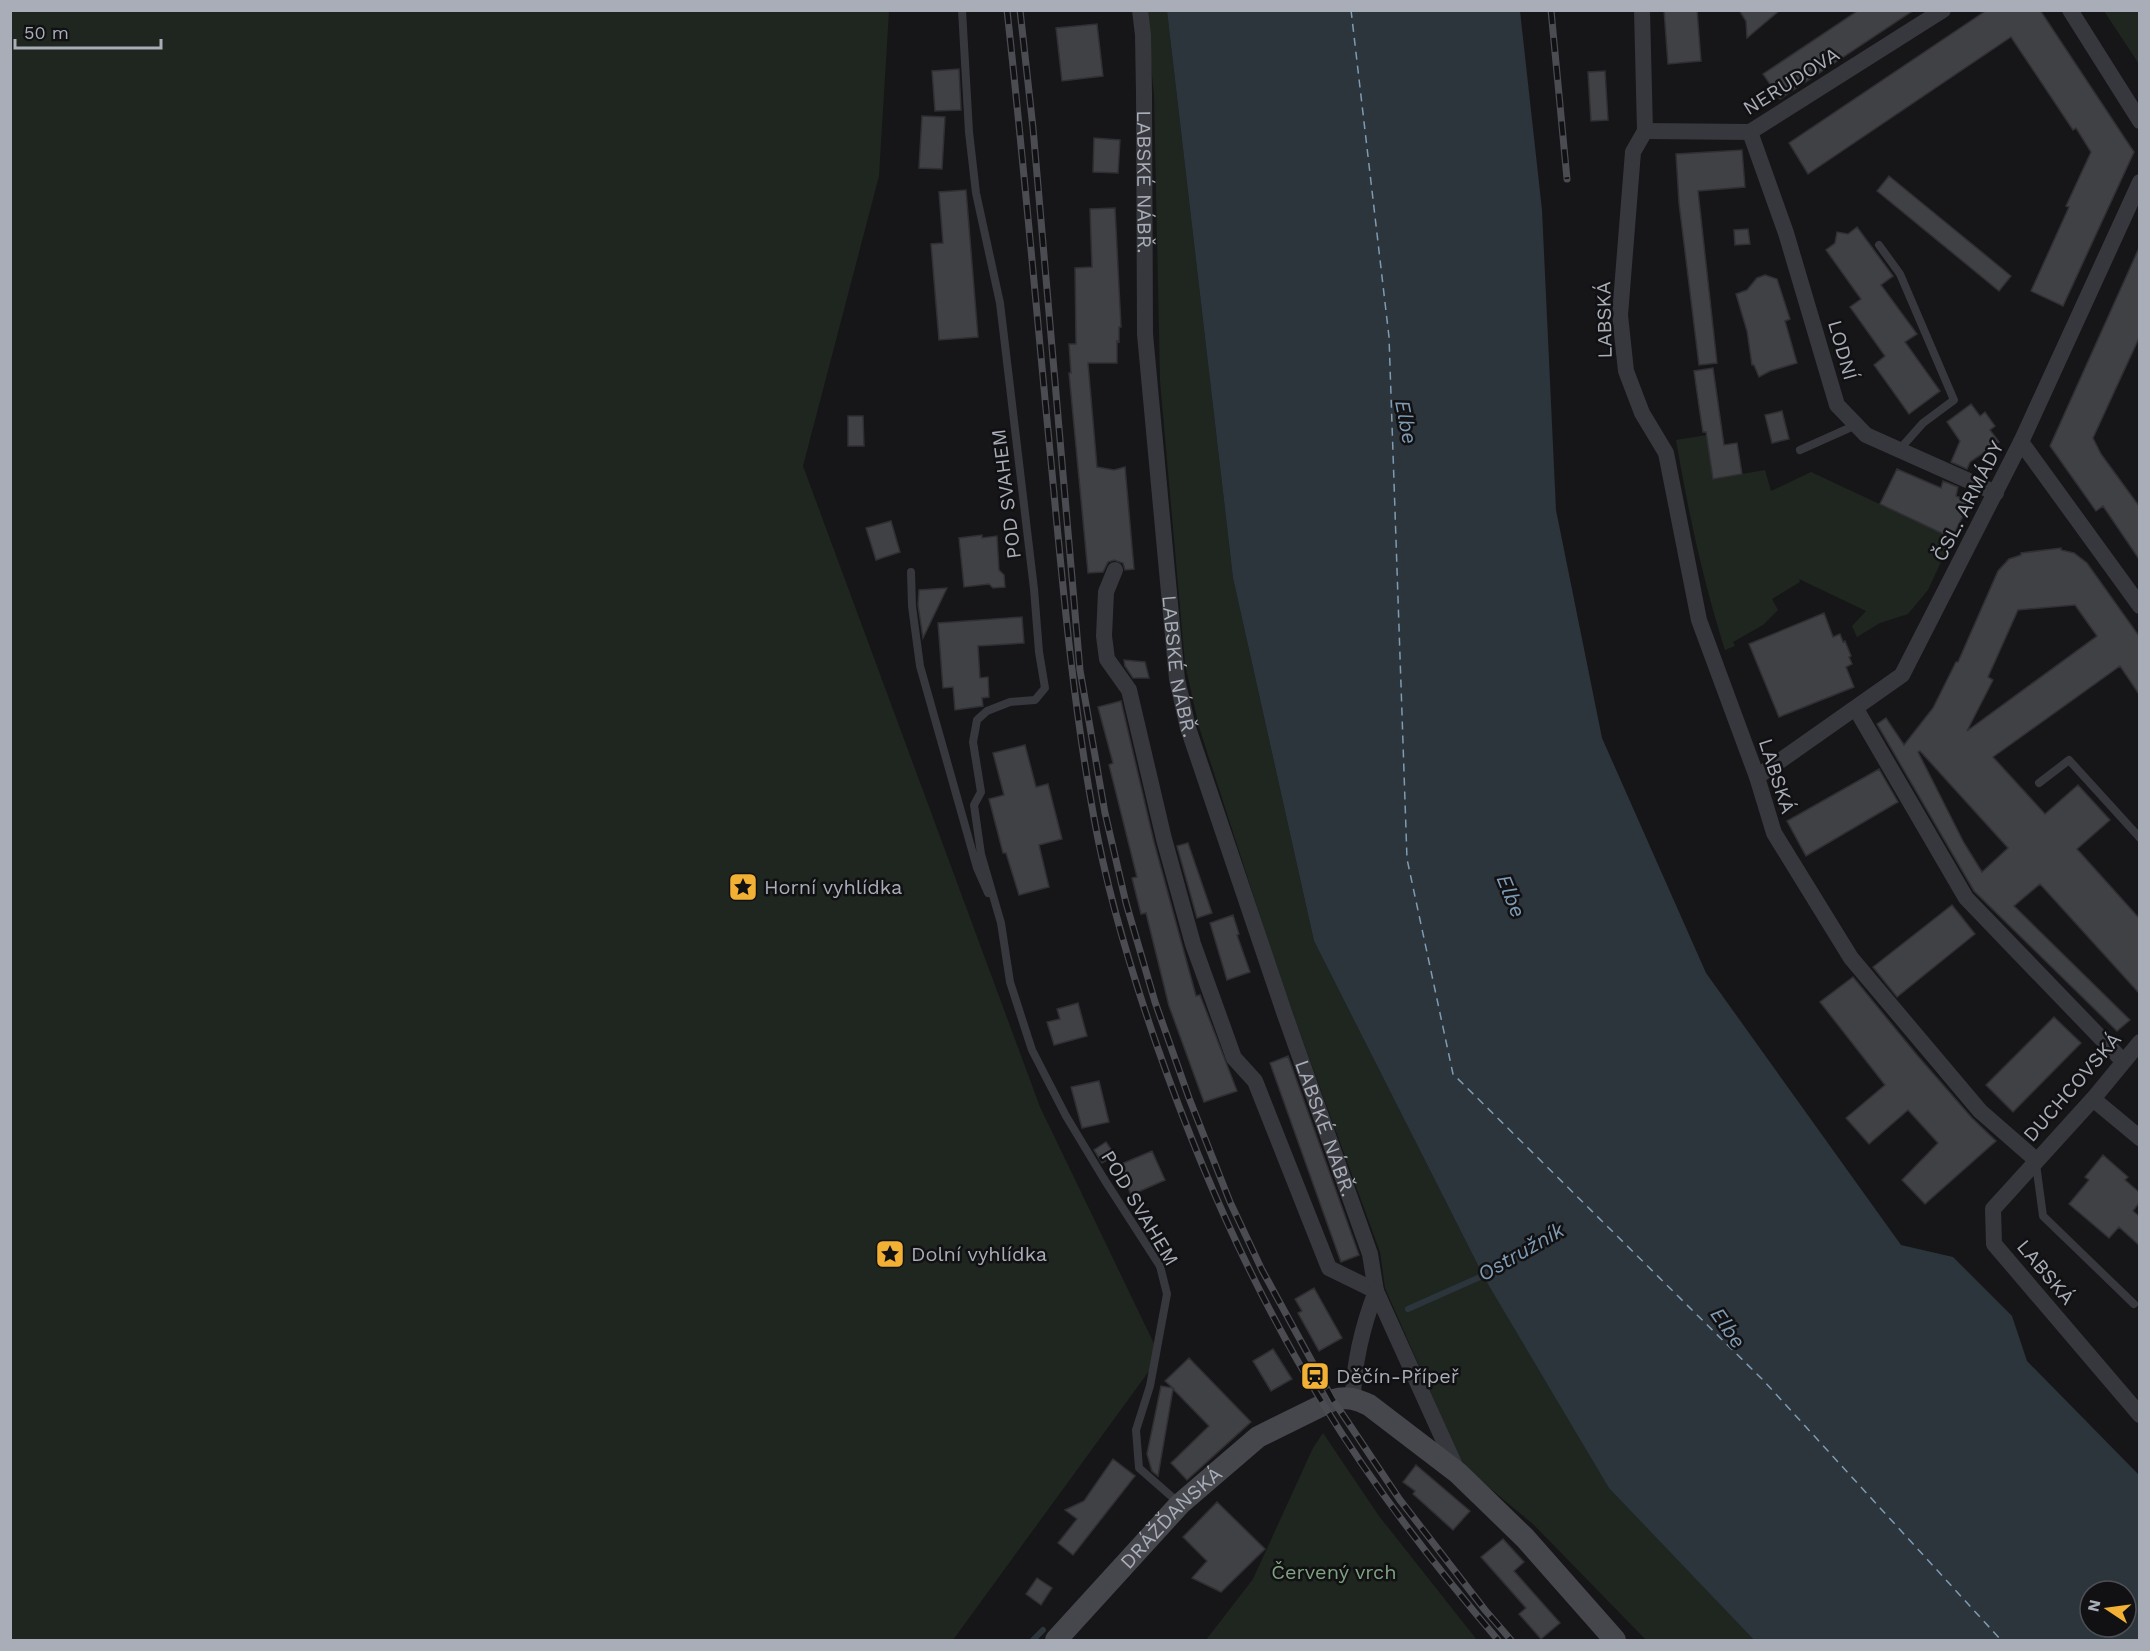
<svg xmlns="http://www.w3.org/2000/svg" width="2150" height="1651" font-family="'Work Sans',sans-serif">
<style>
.green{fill:#1e261f}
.water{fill:#2c353c;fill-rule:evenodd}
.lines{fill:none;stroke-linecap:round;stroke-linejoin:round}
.stream{stroke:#2c353c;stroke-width:6}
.ferry{stroke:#7f9bb3;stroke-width:1.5;stroke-dasharray:8 6;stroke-linecap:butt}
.building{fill:#404145;stroke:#303034;stroke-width:1.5;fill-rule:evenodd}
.lane{stroke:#37383d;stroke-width:8}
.street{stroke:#37383d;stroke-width:16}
.secondary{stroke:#45474d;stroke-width:22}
.rail-casing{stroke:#4a4c52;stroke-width:7}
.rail{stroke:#111113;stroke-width:4.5;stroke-dasharray:14;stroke-linecap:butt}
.labels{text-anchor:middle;stroke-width:5;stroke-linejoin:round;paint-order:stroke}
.street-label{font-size:20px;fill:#a8adb8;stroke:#111113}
.poi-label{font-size:20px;fill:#a8adb8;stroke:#111113;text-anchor:start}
.park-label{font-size:20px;fill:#7fa381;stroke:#111113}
.water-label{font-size:21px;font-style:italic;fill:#7f9bb3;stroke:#111113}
</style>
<rect width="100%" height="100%" fill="#161618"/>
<path class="green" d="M11,11H889L879,176L803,466L1040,1107L1160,1356L953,1640H11Z
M1145,11H1167L1233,578L1314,941L1486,1281L1609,1487L1754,1640H1646L1534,1525L1463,1466L1385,1288L1380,1252L1280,978L1199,727L1185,664L1160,381L1154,94Z
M2104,11H2139V64Z
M1707,435L1713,479L1765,470L1771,491L1811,472L1952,538L1928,590L1908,614L1880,623L1857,637L1852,626L1866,611L1799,579L1800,582L1772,599L1778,610L1763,625L1733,642L1735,646L1725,650C1703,581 1688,511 1676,440Z
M1323,1433L1379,1516L1477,1640H1206L1253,1579L1313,1448Z"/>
<path class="water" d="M1167,11H1520L1542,210L1556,510L1602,738L1706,973L1901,1245L1953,1257L2012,1316L2027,1361L2139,1475V1640H1754L1609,1488L1486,1281L1314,941L1233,578ZM2090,1591H2126V1627H2090Z"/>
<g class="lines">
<path class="stream" d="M1408,1309L1489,1273
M1033,1640L1043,1630"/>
<path class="ferry" d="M1351,10L1389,337L1407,859L1453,1074L1763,1380L2001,1640"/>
</g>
<path class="building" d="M1664,10H1697L1701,61L1668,64Z
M1739,10H1780L1747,38L1746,21Z
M1859,10H1914L1780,99L1763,74Z
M1987,10H2040L2134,152L2063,306L2031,291L2069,207L2066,206L2091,152L2076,128L2073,130L2011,37L1808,174L1789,143Z
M1097,24L1103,76L1062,81L1056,28Z
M959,69L961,110L935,111L932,71Z
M1605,71L1608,120L1591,121L1588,72Z
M922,116L945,117L942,169L919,168Z
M1094,138L1120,140L1118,173L1093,172Z
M1742,150L1745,187L1698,191L1717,363L1699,365L1679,203L1676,154Z
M1889,176L2011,276L1999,291L1877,191Z
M966,190L978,337L939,340L931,244L943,243L939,192Z
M1115,208L1121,327H1119V342L1117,341V363H1088L1097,467L1114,470L1125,467L1134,569L1125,570L1123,563L1114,560L1108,562L1103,572L1088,573L1069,373H1071L1069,344H1076L1075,268L1092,267L1090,209Z
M1857,227L1893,276L1881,285L1917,334L1905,342L1940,391L1909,414L1874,365L1885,356L1850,307L1861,299L1826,250L1835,243L1837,232L1848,234Z
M1748,229L1750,244L1735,245L1734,230Z
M2139,248V338L2093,438L2101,454L2139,506V559L2103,506L2096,511L2050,446Z
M1765,275L1777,279L1790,319L1785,321L1797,363L1770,371L1759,377L1754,365H1752L1747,331L1736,294L1747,290L1757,278Z
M1713,368L1724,445L1737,443L1742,474L1713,479L1706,432H1703L1700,413L1694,371Z
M1971,404L1980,416L1985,412L1995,426L1990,430L1999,442L1970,462L1967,469L1951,462L1960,441L1947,422Z
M1782,411L1789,439L1772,443L1765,415Z
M848,416H863L864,446H848Z
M1897,469L1941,488L1943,481L1958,487L1956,496L1970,502L1952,538L1880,504Z
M891,521L900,552L876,560L866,528Z
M982,535V538L997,536L999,570L1004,575L1005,587L993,588L989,584L964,587L959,538Z
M2061,548V550L2074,553L2087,563L2139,636V694L2120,666L1993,757L2045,814L2078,785L2110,820L2077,849L2139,918V993L2040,884L2014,906L2130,1020L2117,1031L1974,891L1877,724L1886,718L1904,745L1933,708L1956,662H1958L1998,571L2009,559L2021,555V553ZM2075,605L2097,636L1967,731L1993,680L1988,677L2018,610ZM1920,751L2008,848L1982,872L1964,843L1918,752Z
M947,588L923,638L918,605L919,590Z
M1824,613L1833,637L1840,634L1843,642L1845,641L1851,656L1849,657L1852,664L1846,667L1854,687L1779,717L1749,644Z
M1022,617L1024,643L978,646L980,678L988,677L989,697L982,698L983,706L955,710L953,687L943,688L938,623Z
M1124,660L1145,662L1149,678H1133L1125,666Z
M1121,701L1154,842L1196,996L1200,995L1237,1091L1204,1102L1169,1006L1146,913L1141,914L1132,878L1137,877L1109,765L1113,763L1098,707Z
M1025,745L1036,787L1048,784L1062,839L1039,845L1049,887L1019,895L1006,853H1003L989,799L1004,795L993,753Z
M1879,769L1898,802L1806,856L1787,821Z
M1188,843L1212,913L1197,918L1177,846Z
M1952,905L1975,934L1897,997L1873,967Z
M1233,915L1239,934L1237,935L1250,972L1227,980L1210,923Z
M1853,977L1917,1055L1972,1118L1996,1141L1925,1204L1902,1180L1938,1143L1908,1110L1869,1144L1846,1118L1885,1085L1820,1002Z
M1078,1003L1087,1036L1054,1045L1047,1022L1060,1019L1057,1009Z
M2054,1017L2081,1043L2013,1112L1986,1085Z
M1288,1056L1359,1255L1341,1262L1270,1063Z
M1099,1081L1109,1122L1082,1128L1071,1087Z
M1106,1142L1115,1155L1102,1163L1094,1150Z
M1152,1151L1165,1180L1131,1195L1119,1165Z
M2103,1155L2128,1177L2125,1180L2139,1192V1203L2133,1211L2139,1216V1245L2119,1227L2109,1238L2069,1204L2089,1180L2085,1177Z
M1314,1288L1342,1338L1319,1351L1298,1313L1302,1311L1295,1299Z
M1273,1349L1292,1379L1271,1391L1253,1361Z
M1189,1358L1251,1422L1187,1480L1171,1463L1209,1426L1173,1389L1158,1476L1152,1471L1147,1454L1161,1386L1173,1388L1165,1381Z
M1113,1459L1135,1476L1073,1555L1058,1543L1077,1519L1065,1510L1084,1501Z
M1416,1465L1470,1511L1453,1530L1413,1494L1415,1491L1403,1482Z
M1217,1502L1265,1549L1221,1592L1192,1578L1207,1561L1183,1537Z
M1503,1539L1524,1562L1514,1571L1560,1623L1541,1639L1519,1614L1526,1608L1481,1557Z
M1037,1578L1052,1588L1041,1605L1026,1594Z"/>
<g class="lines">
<path class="lane" d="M962,10L969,132L976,193L1000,303L1034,589L1039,652L1045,688L1035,700L1010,702L987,711L977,720L973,742L981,792L974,805L981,854L1001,923L1010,982L1032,1050L1066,1116L1104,1179L1160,1266L1167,1294L1150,1386L1136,1430L1139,1468L1180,1504
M1879,245L1900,274L1954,400L1923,423L1899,450
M1800,450L1856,425
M911,572L912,606L920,666L977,868L988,893
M2039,783L2069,760L2140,838
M2036,1164L2043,1216L2134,1304"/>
<g class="street">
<path id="s1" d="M1140,10L1143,35L1144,94L1145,334L1177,679L1188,728L1284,1012L1370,1254L1376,1291L1457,1470"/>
<path d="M1642,10L1645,131L1633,152L1620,315L1626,371L1642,413L1666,453L1699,620L1757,777L1774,833L1851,958L1980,1111L2036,1160"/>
<path d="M2070,10L2140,121"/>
<path d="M1645,131L1750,132L1943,10"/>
<path d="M1750,132L1786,233L1837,405L1866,435L1996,493"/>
<path d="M2021,442L2140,606"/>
<path d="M1115,570L1106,592L1104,636L1107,659L1129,690L1164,839L1193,944L1234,1058L1255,1081L1329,1268L1376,1291"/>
<path d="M1856,709L1966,898L2123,1061"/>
<path d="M1757,777L1902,675L2021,442L2140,182"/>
<path d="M2140,1042L2093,1099L1993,1209L1994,1244L2140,1415"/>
<path d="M2093,1099L2140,1138"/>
<path d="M1353,1398C1354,1361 1363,1325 1376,1291"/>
</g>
<path class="secondary" id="s2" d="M1056,1640L1180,1504L1258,1437L1333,1400C1347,1396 1356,1399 1369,1405L1458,1473L1525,1538L1615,1640"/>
<g class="rail-casing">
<path id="rail" d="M1007,10C1024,164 1037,318 1052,472C1063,588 1073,704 1094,818C1108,896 1131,971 1157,1046C1200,1169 1253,1290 1322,1402C1373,1486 1434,1565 1498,1640
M1020,10L1033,128L1080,670L1105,813L1126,903L1155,1002L1189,1098L1230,1202L1262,1270L1333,1400L1400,1500L1485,1610L1511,1640
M1551,10L1567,179"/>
</g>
<use href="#rail" class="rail"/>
</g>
<defs>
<g id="sight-square" transform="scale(1.5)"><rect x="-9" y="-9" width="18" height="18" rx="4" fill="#f2b134" stroke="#111113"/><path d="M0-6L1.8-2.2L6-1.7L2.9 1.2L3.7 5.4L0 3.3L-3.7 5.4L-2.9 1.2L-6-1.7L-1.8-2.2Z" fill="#111"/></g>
<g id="station-square" transform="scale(1.5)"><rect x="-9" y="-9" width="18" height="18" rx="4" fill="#f2b134" stroke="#111113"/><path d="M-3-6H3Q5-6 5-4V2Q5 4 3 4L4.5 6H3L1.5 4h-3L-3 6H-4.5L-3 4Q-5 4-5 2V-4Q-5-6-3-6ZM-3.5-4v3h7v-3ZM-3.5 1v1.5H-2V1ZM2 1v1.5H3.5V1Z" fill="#111"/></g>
</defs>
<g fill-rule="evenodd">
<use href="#sight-square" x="743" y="887"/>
<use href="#sight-square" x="890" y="1254"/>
<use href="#station-square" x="1315" y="1376"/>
</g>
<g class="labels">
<g class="street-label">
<text transform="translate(1791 81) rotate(-32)" y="7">NERUDOVA</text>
<text dy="7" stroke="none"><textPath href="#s1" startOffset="172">LABSKÉ NÁBŘ.</textPath></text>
<text transform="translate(1604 320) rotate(-91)" y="7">LABSKÁ</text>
<text transform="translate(1843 350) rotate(74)" y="7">LODNÍ</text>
<text transform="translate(1006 494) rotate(-97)" y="7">POD SVAHEM</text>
<text transform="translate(1968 501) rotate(-63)" y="7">ČSL. ARMÁDY</text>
<text dy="7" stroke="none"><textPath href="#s1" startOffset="658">LABSKÉ NÁBŘ.</textPath></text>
<text transform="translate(1777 776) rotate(72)" y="7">LABSKÁ</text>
<text transform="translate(2072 1087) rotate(-49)" y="7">DUCHCOVSKÁ</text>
<text dy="7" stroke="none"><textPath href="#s1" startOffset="1144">LABSKÉ NÁBŘ.</textPath></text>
<text transform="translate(1140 1208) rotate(59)" y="7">POD SVAHEM</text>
<text transform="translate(2046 1272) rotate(50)" y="7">LABSKÁ</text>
<text dy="7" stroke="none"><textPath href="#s2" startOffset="168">DRÁŽĎANSKÁ</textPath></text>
</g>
<g class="poi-label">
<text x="764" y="894">Horní vyhlídka</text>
<text x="911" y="1261">Dolní vyhlídka</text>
<text x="1336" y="1383">Děčín-Přípeř</text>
</g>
<g class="park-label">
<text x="1334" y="1579">Červený vrch</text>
</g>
<g class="water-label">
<text transform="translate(1406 422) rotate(79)" y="7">Elbe</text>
<text transform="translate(1511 896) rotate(68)" y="7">Elbe</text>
<text transform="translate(1521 1252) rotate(-30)" y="7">Ostružník</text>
<text transform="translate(1728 1328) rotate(55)" y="7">Elbe</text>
</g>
</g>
<rect width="2150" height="1651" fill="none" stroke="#a8adb8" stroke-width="24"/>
<g transform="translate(2108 1609) rotate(283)"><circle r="28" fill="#111113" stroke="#4d4f55" stroke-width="1.5"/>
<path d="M0-4.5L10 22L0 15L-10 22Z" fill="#f2b134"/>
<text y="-9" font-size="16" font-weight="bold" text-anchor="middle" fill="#a8adb8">N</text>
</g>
<path d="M15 39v9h146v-9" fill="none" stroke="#a8adb8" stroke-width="3"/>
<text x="24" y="39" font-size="18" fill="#a8adb8" stroke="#111113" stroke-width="4.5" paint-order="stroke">50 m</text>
</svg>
